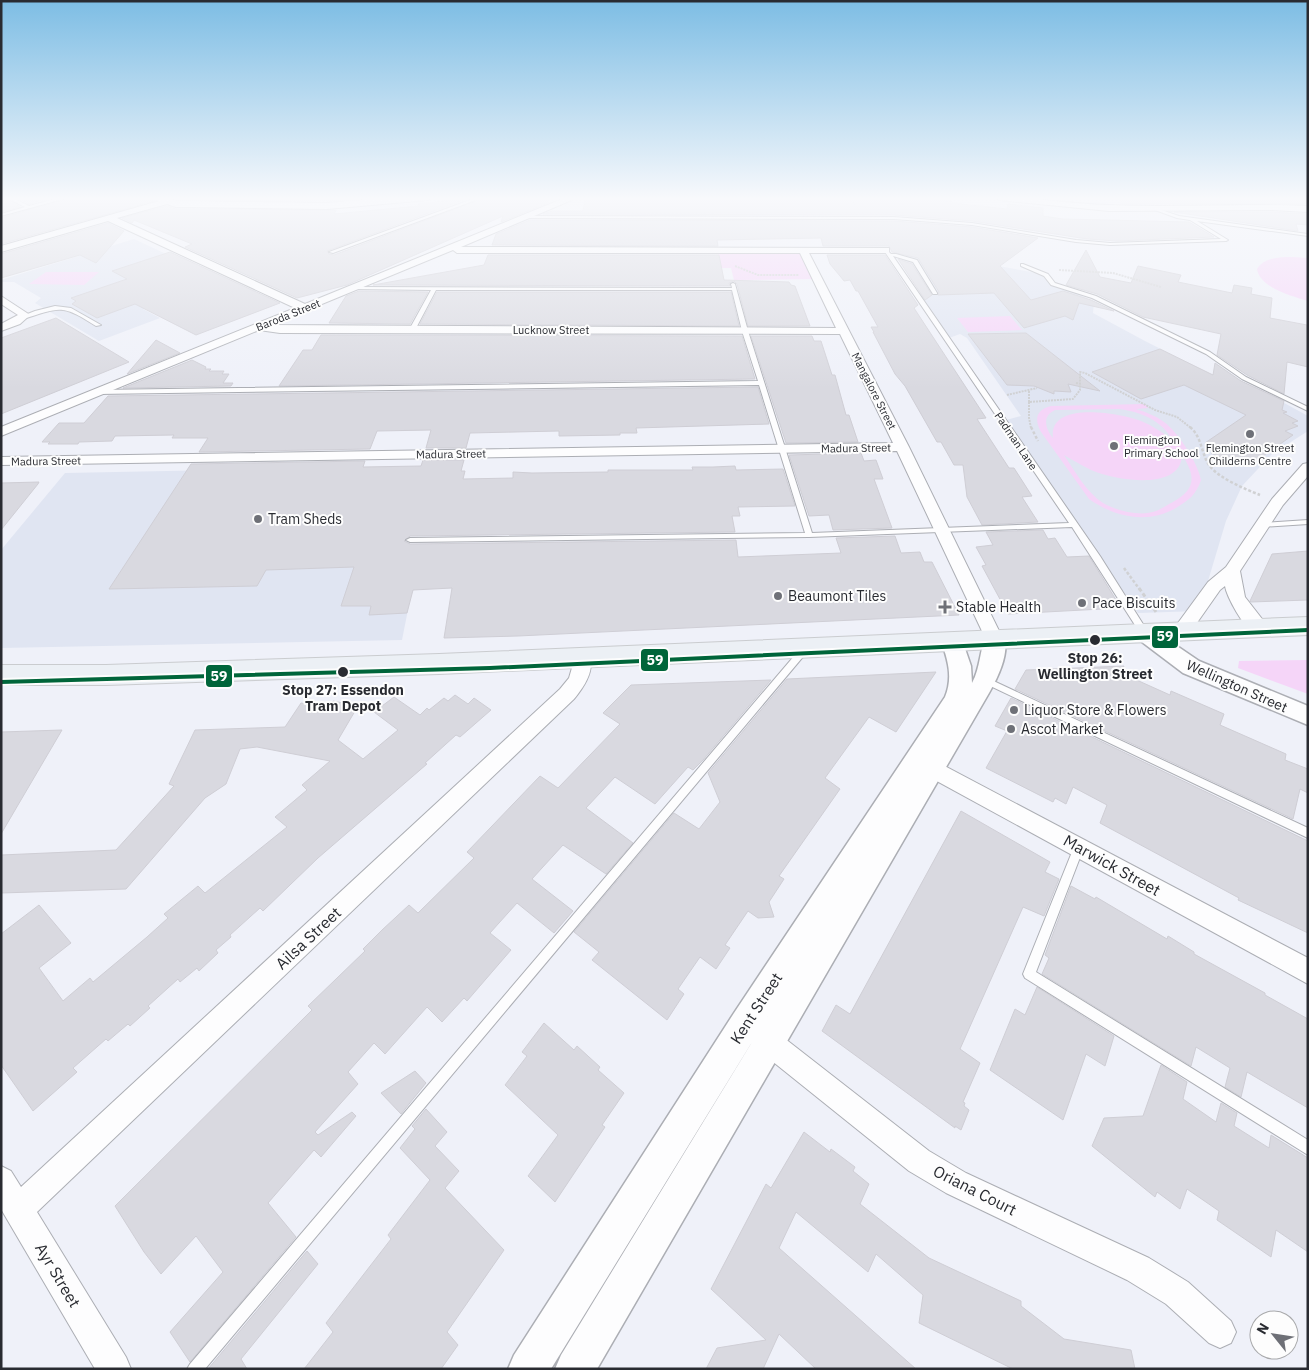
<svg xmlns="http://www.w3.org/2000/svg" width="1309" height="1370" font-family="'IBM Plex Sans',sans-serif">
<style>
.built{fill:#e0e5f2}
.green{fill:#f5d5f8;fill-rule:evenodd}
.building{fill:#d9d9e0;stroke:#cfced5}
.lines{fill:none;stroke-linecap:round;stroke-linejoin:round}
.service-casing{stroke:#acaeb4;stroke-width:2}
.minor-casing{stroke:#acaeb4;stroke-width:2}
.tertiary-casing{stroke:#acaeb4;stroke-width:3}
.primary-casing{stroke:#cacccf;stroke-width:2}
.path-far2{stroke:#d0d1d3;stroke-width:2;stroke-dasharray:2 1;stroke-linecap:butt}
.path-far1{stroke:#d0d1d3;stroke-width:2.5;stroke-dasharray:3 2;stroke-linecap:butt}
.path{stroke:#d0d1d3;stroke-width:3;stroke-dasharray:4 2.5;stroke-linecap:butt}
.service{fill:#fdfdfe;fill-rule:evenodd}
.minor{fill:#fdfdfe;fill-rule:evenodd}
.tertiary{fill:#fdfdfe;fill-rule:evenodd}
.primary{fill:#ecf0f5;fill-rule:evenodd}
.tram-1-casing{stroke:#fdfdfd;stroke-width:8}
.tram-1{stroke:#00653a;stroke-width:4}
.poi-dot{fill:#6e7077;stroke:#fdfdfd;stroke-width:2}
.stop-dot{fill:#292b31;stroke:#fdfdfd;stroke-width:2}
.labels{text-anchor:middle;stroke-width:4;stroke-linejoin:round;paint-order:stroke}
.far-street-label{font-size:11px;fill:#292b31;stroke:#fdfdfd}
.far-poi-label{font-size:11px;fill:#292b31;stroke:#fdfdfd;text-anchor:start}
.poi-label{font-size:14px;fill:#292b31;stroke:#fdfdfd;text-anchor:start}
.stop-label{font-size:14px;font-weight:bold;fill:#292b31;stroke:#fdfdfd}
.street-label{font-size:14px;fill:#292b31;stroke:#fdfdfd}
.near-street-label{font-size:16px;fill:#292b31;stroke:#fdfdfd}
.line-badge{stroke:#fdfdfd;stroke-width:2}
.badge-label{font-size:14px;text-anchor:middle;font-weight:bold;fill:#fff}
</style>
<rect width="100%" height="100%" fill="#eff1f9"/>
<path class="built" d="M134,239L222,280L143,309L160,318L99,341L35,303L41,298L14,282H1V280Z
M937,255L1037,273L1094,302L1093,313L1145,341L1226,382L1257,388L1308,416V431L1272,454L1242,486L1226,521L1199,611L1138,613L1006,420L1021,416L967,338L960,334L949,338L921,295L928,290L910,263L894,256Z
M427,466L404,544H421L402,640L1,648V550L65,473Z"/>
<path class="green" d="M803,250L818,279L734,280L731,268H721L718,251Z
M1293,257L1308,258V301C1292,296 1260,288 1257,269C1264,257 1281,257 1293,257Z
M46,272H99L84,285L29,284Z
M1010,316L1022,330L968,332L957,318Z
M1145,404L1148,408L1136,409C1146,412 1156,416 1164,422C1178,432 1198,463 1201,480C1196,495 1189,500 1176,508C1148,524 1116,518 1089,499L1041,432C1034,419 1036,410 1051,406ZM1119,409C1141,412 1162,420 1173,441C1164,433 1153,426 1141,421C1120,413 1048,400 1053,438C1045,428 1042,416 1055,410ZM1064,455C1075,461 1088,470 1102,474C1125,481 1181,489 1182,455C1196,476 1196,489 1173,502C1167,505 1161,509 1156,511C1141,517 1117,511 1103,503C1086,492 1075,471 1064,455Z
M1308,660V694L1238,668L1239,661Z"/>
<path class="building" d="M1,197H3L20,207L1,212Z
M16,197H54L29,204Z
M72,197H148L154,201L1,244V218Z
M171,197H342L341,200L327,201L177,199Z
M487,197H548V203L501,222L503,216L347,285L297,298L185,247L192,244L134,220L132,223L122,218L167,206L176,209L336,210L334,214L419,206L418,204L452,200L461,201L327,251L329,254L334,255Z
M602,197L671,199L764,197L807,200H866L865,198L902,197L952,201V203L1007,209L1008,204L1043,208V216L1063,219L1189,222L1214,237L1117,241L1087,239L972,221L894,215L543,214L552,211H583L585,200H596Z
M1121,197H1308V204H1121Z
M1174,212H1271L1308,214V225L1296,224L1298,231Z
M530,220L894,221L972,227L1038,238L1000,266L1031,300L1063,291L1091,300L1114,311L1079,303L1073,320L1065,316L1024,328L994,293L938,295L939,292L918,258L892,252L889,246H823L821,238L717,240L718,246L492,245L496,234Z
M108,223L124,231L96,263L80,255L1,278V254Z
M1086,250L1100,277L1131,283L1138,266L1181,275L1178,282L1232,293L1234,285L1252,288L1251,294L1272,298L1270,318L1307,325L1308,367L1287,362L1284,394L1247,375L1217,355L1221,334L1143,317L1097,294L1066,285Z
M170,252L280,303L196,335L135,304L97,318L72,304L76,301L71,298L127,279L112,271Z
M488,255H719L724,280L789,282L791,285L795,286L810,326H748L737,284L734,281L729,283L730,286L373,285L484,265Z
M827,255H885L918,305L914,308L986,418L977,419L1009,468H1014L1032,496L1022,497L1038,522L982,525L967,497L963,465H954L941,442H937L905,386L895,374L873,332H874L871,327H878L858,291H856L850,280L844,281L840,276L830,264Z
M898,259L912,264L932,295L925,300Z
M359,291L428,292L410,324L329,323L346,296Z
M437,292H731L739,326L420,324Z
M56,318L129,362L1,414V338Z
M1026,333L1100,391L1068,384L1071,392L1054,391V394L1034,386L1007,385L968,334Z
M321,335L742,336L755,379L279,386L303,350H312Z
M751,336H812L814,341H821L832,375H835L846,415H849L858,442L786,443Z
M156,340L180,353L127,374Z
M1160,349L1213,375L1215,363L1241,381L1284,401L1282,410L1287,412L1283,413L1298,421L1292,423L1298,426L1285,431L1293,435L1250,465L1244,463L1239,466L1211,453L1217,449L1205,443L1246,415L1184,385L1141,399L1092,372Z
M192,360L206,367L205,369H211L209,371H224L222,374H229L223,383H233L231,386L123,388Z
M758,387L769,424L636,428L637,433H620V435L559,436V431L470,433L466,448H426L431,430L377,431L370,449L199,452L208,438H172L174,435L115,436L112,441L79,442L78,444H48L50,442H42L59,423H84L108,396Z
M861,453L864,461L876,460L883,479H874L892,528L833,530L829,515L809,516L789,455Z
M423,460H464L461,471H465L463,479L513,478V472L532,473L608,472V470H693L692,467H713L735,466L736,470L783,469L795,506L738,507L740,516H732L735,532L410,536L404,541L410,544L736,540L738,557L841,553L836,538L895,536L901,553L920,552L924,562H932L959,615L518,636L444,638L452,588L413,590L407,613L369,615L371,606H341L354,567L266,570L257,586L109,589L191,464L365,461L363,467L421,466Z
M39,482L38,484L1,530V483Z
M1043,530L1048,539L1055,538L1067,557L1089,556L1121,608L1008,614L982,566L986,565L976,547L993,545L986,532Z
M1308,551V600L1251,602L1250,601L1272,554Z
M1124,666L1121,673L1170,695L1171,691L1224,714L1220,725L1286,754L1285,760L1308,769V793L1300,789L1293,819L1015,689L1026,670Z
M936,672L896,732L869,717L825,778L840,789L779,876L784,879L769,902L774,917L758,918L748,911L725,945L730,948L716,969L700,957L678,989L684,994L667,1020L592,960L599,952L574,932L674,813L699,829L720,802L708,773L787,679Z
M771,680L703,760L693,770L688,767L655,804L615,777L586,808L633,843L606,874L563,845L532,879L573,911L554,933L517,903L490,933L511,950L467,1001L464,998L442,1022L427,1007L385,1054L374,1043L348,1072L358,1084L315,1132L318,1135L352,1112L356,1116L321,1157L314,1150L268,1203L296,1237L190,1362L170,1332L223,1272L196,1236L161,1274L144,1252L115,1206L312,1010L308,1006L365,951L363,949L382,930L409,905L418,913L474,858L467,852L540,776L558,788L620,724L603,713L631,685Z
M455,695L468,704L474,698L491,710L460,737L456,735L425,763L427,764L318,858L263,911L260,908L230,935L231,937L216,950L218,953L199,971L197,968L180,982L178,979L148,1006L150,1008L130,1026L128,1024L108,1041L106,1039L73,1068L77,1072L33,1111L1,1065V934L39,905L71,943L39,968L63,1001L90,978L93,982L147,937L168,918L164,914L198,886L205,893L287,827L275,817L307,790L302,785L330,761L257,747L240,749L226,784L205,798L126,889L1,893V855L116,850L174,786L169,784L195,730L285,727L301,703L329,708L333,701L358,706L338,740L363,759L398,730L374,712L394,697L420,715L427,708L429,710L444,698L448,701Z
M1011,698L1308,841V933L1238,900L1239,898L1100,823L1107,805L1073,787L1066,804L1055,798L1053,802L986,768L1007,731L995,726Z
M62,730L1,834V732Z
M961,811L1050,862L1045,872L1059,879L1044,916L1023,907L960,1049L980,1063L963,1102L965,1103L964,1106L969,1110L961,1130L955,1126V1128L822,1031L836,1005L850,1014Z
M1071,886L1095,899L1096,897L1167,939L1168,936L1194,952V954L1265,993V995L1308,1019V1108L1247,1072L1241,1097L1225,1087L1230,1068L1196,1047L1191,1066L1042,974L1049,958L1045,955Z
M1037,987L1114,1036L1105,1066L1086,1054L1063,1120L990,1070L1015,1009L1025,1015Z
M544,1023L574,1050L577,1046L600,1067L598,1070L624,1093L602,1125L605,1127L555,1202L528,1176L558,1135L505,1085L527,1056L522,1052Z
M1161,1065L1187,1082L1183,1099L1216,1122L1221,1103L1237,1113L1234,1126L1269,1148L1271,1135L1308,1158V1252L1276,1230L1271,1257L1217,1220L1219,1211L1187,1189L1180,1209L1157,1192L1155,1197L1092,1146L1104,1118L1143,1116Z
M415,1071L426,1083L401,1114L381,1093Z
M426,1109L447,1132L435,1146L459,1171L445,1188L504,1250L447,1332L458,1345L441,1369H304L333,1332L326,1323L391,1239L388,1235L430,1180L400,1148L415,1129L412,1126Z
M804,1132L830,1152L831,1149L855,1167L853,1171L869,1184L860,1204L929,1258L1021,1301V1306L1064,1339L1131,1350L1135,1369H1013L919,1323L923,1295L876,1254L868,1272L796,1212L779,1248L916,1369H816L779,1334L763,1369H706L717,1348L766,1340L711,1289L766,1184L771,1188Z
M307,1251L318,1264L241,1359L247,1369H208Z"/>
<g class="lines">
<g class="service-casing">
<path id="service" d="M5,197H11L29,206L62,197H70L1,216V214L25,207Z
M478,197H484L333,253L329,252Z
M1155,208L1179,216L1308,234V236L1197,221L1228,240L1226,241L1110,245L1076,242L972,225L894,219L527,218L525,217L527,216L894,217L972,223L1076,240L1110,243L1221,239L1190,220L1177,218L1155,210Z
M886,249L891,254H896L917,260L937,293V294H933L913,262L893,256L1100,556L1148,632L1149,634L1148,636H1142L1072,527L809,537L410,542L406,540L410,538L805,533L759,385L97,394L94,392L97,390L758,381L742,331L732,290H436L415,330L412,332L409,330L431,290L353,289L351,288L353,287L732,288L731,284L733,283L735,284L748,331L812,533L1069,523L887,255L884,250Z
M1023,264L1048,274L1055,283L1096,296L1210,352L1246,377L1308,407V411L1242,379L1206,354L1092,298L1051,285L1044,276L1021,266V264Z
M55,306L71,308L101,325L96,326C61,304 62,307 23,319L20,317L35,311Z
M1308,520V524L1261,527L1257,525L1261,523Z
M804,647L807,648L808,650L807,652L205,1369H187L190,1364L801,648Z
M985,677L1308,828V838L982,682L981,680L982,678Z
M1079,842L1083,844L1084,847L1036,972L1308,1140V1155L1025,978L1023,974L1074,847L1075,844Z"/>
</g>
<g class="minor-casing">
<path id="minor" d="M150,197H163L177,201L327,203L396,197H432L428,200L327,209L176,207L167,204L117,218L305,304L567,197H579L461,247L889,248V252L886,253H809L909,447L1004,641L1001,646L995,648L989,646L897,451L1,465V457L893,443L840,334L280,333L259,330L1,436V427L295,308L108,221L1,252V246L159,201ZM453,250L457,253H800L836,328L271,325Z
M995,197C1033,197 1071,204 1109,205C1175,208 1242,203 1308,206V212L1271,210L1109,211L999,200Z
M1,296L30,315L20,324L1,331V324L18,315L1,304Z
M1308,463V476L1283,505L1240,571L1245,597L1266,624L1269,629L1266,634C1262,635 1258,636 1254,634C1244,627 1227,598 1225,586L1220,590L1187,637L1181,638L1175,637L1172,632L1175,627L1208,582L1226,567L1272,499L1303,464Z
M582,652L588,654C597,669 583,688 574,699L37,1212L126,1357L131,1369H95L1,1209V1166L11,1171L21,1187L560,689L569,678L576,654Z
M920,753L1308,958V984L913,768L910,762L913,756Z
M761,1023L770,1027L929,1151L966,1173L1149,1258L1188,1282L1231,1321L1236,1332L1231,1343L1220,1348L1209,1343L1166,1304L1127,1280L946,1193L909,1171L752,1045L748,1036L752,1027Z"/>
</g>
<g class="tertiary-casing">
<path id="tertiary" d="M1145,626L1152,629L1199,661L1308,706V725L1183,673L1138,639L1134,634L1138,629Z
M995,633L1003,635C1011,651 997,679 989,693L597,1369H555L561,1355L771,1011L551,1369H508L514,1355L734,1013L945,697C953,678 948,661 942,643L945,637L953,635L961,637L971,666L972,683C981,667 979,650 987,635Z"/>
</g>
<g class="primary-casing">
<path id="primary" d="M1308,617V635L439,674L106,685H1V665H106L439,654Z"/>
</g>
<path class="path-far2" d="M850,197L855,205
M735,266L758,275H799
M1059,270L1113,273L1161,287
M1076,383L1082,384
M1029,391V402L1073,399L1080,390V372L1085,373L1155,410L1177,417L1191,428
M1007,395L1037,388
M1029,402V418L1031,428"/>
<path class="path-far1" d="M1031,427L1038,441
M1190,427C1202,437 1201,453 1209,465C1218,478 1245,489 1260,495
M1124,568L1140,590"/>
<path class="path" d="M1139,588L1156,612"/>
<use href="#service" class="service"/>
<use href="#minor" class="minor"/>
<use href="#tertiary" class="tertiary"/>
<use href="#primary" class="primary"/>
<g class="tram-1-casing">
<path id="tram-1" d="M1,682L490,668L1308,630"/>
</g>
<use href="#tram-1" class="tram-1"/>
</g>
<linearGradient id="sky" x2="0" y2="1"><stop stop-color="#7dbde4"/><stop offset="0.51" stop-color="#f8f9fc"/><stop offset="1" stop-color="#f8f9fc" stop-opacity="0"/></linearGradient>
<rect width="1309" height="389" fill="url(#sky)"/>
<g class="poi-dot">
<circle cx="1250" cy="434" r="5"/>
<circle cx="1114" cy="446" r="5"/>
<circle cx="258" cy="519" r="5"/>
<circle cx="778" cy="596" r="5"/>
<circle cx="1082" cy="603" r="5"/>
<path d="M942.5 599.5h5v5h5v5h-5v5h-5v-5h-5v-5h5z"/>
<circle cx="1014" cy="710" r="5"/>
<circle cx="1011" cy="729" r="5"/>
</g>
<g class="stop-dot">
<circle cx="1095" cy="640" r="6"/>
<circle cx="343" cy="672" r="6"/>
</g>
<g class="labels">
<g class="far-street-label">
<text transform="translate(288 315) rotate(-22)" y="4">Baroda Street</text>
<text x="551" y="334">Lucknow Street</text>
<text transform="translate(874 391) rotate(63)" y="4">Mangalore Street</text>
<text transform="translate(1016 441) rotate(56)" y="4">Padman Lane</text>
<text transform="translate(856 448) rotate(-1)" y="4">Madura Street</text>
<text transform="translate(451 454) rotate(-1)" y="4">Madura Street</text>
<text transform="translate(46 461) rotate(-1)" y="4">Madura Street</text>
</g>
<g class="far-poi-label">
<text x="1124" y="444">Flemington<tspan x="1124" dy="13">Primary School</tspan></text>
<text x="1250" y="452" text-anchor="middle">Flemington Street<tspan x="1250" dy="13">Childerns Centre</tspan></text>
</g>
<g class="poi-label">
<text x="268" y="524">Tram Sheds</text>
<text x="788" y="601">Beaumont Tiles</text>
<text x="1092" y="608">Pace Biscuits</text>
<text x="956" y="612">Stable Health</text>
<text x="1024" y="715">Liquor Store &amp; Flowers</text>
<text x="1021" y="734">Ascot Market</text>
</g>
<g class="stop-label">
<text x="1095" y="663">Stop 26:<tspan x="1095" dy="16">Wellington Street</tspan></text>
<text x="343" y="695">Stop 27: Essendon<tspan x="343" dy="16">Tram Depot</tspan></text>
</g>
<g class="street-label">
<text transform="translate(1237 686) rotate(24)" y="5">Wellington Street</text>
</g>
<g class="near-street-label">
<text transform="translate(1112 865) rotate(29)" y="6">Marwick Street</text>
<text transform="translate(308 938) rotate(-43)" y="6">Ailsa Street</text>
<text transform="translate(756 1008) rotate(-57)" y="6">Kent Street</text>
<text transform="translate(975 1190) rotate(27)" y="6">Oriana Court</text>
<text transform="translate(58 1275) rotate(59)" y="6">Ayr Street</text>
</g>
</g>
<g class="line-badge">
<rect x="1151" y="625" width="28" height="24" rx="5" fill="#00653a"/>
<rect x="640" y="648" width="29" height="24" rx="5" fill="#00653a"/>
<rect x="205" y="664" width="28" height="24" rx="5" fill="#00653a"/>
</g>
<g class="badge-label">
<text x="1165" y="641">59</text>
<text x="655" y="665">59</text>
<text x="219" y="681">59</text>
</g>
<rect width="1309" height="1370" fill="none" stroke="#292b31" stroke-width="5"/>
<g transform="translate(1274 1335) rotate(300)"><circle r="24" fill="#fdfdfd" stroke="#a8a9ab"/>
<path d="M0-4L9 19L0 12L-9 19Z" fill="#6e7077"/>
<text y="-8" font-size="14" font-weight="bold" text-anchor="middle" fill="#292b31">N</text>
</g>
</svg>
